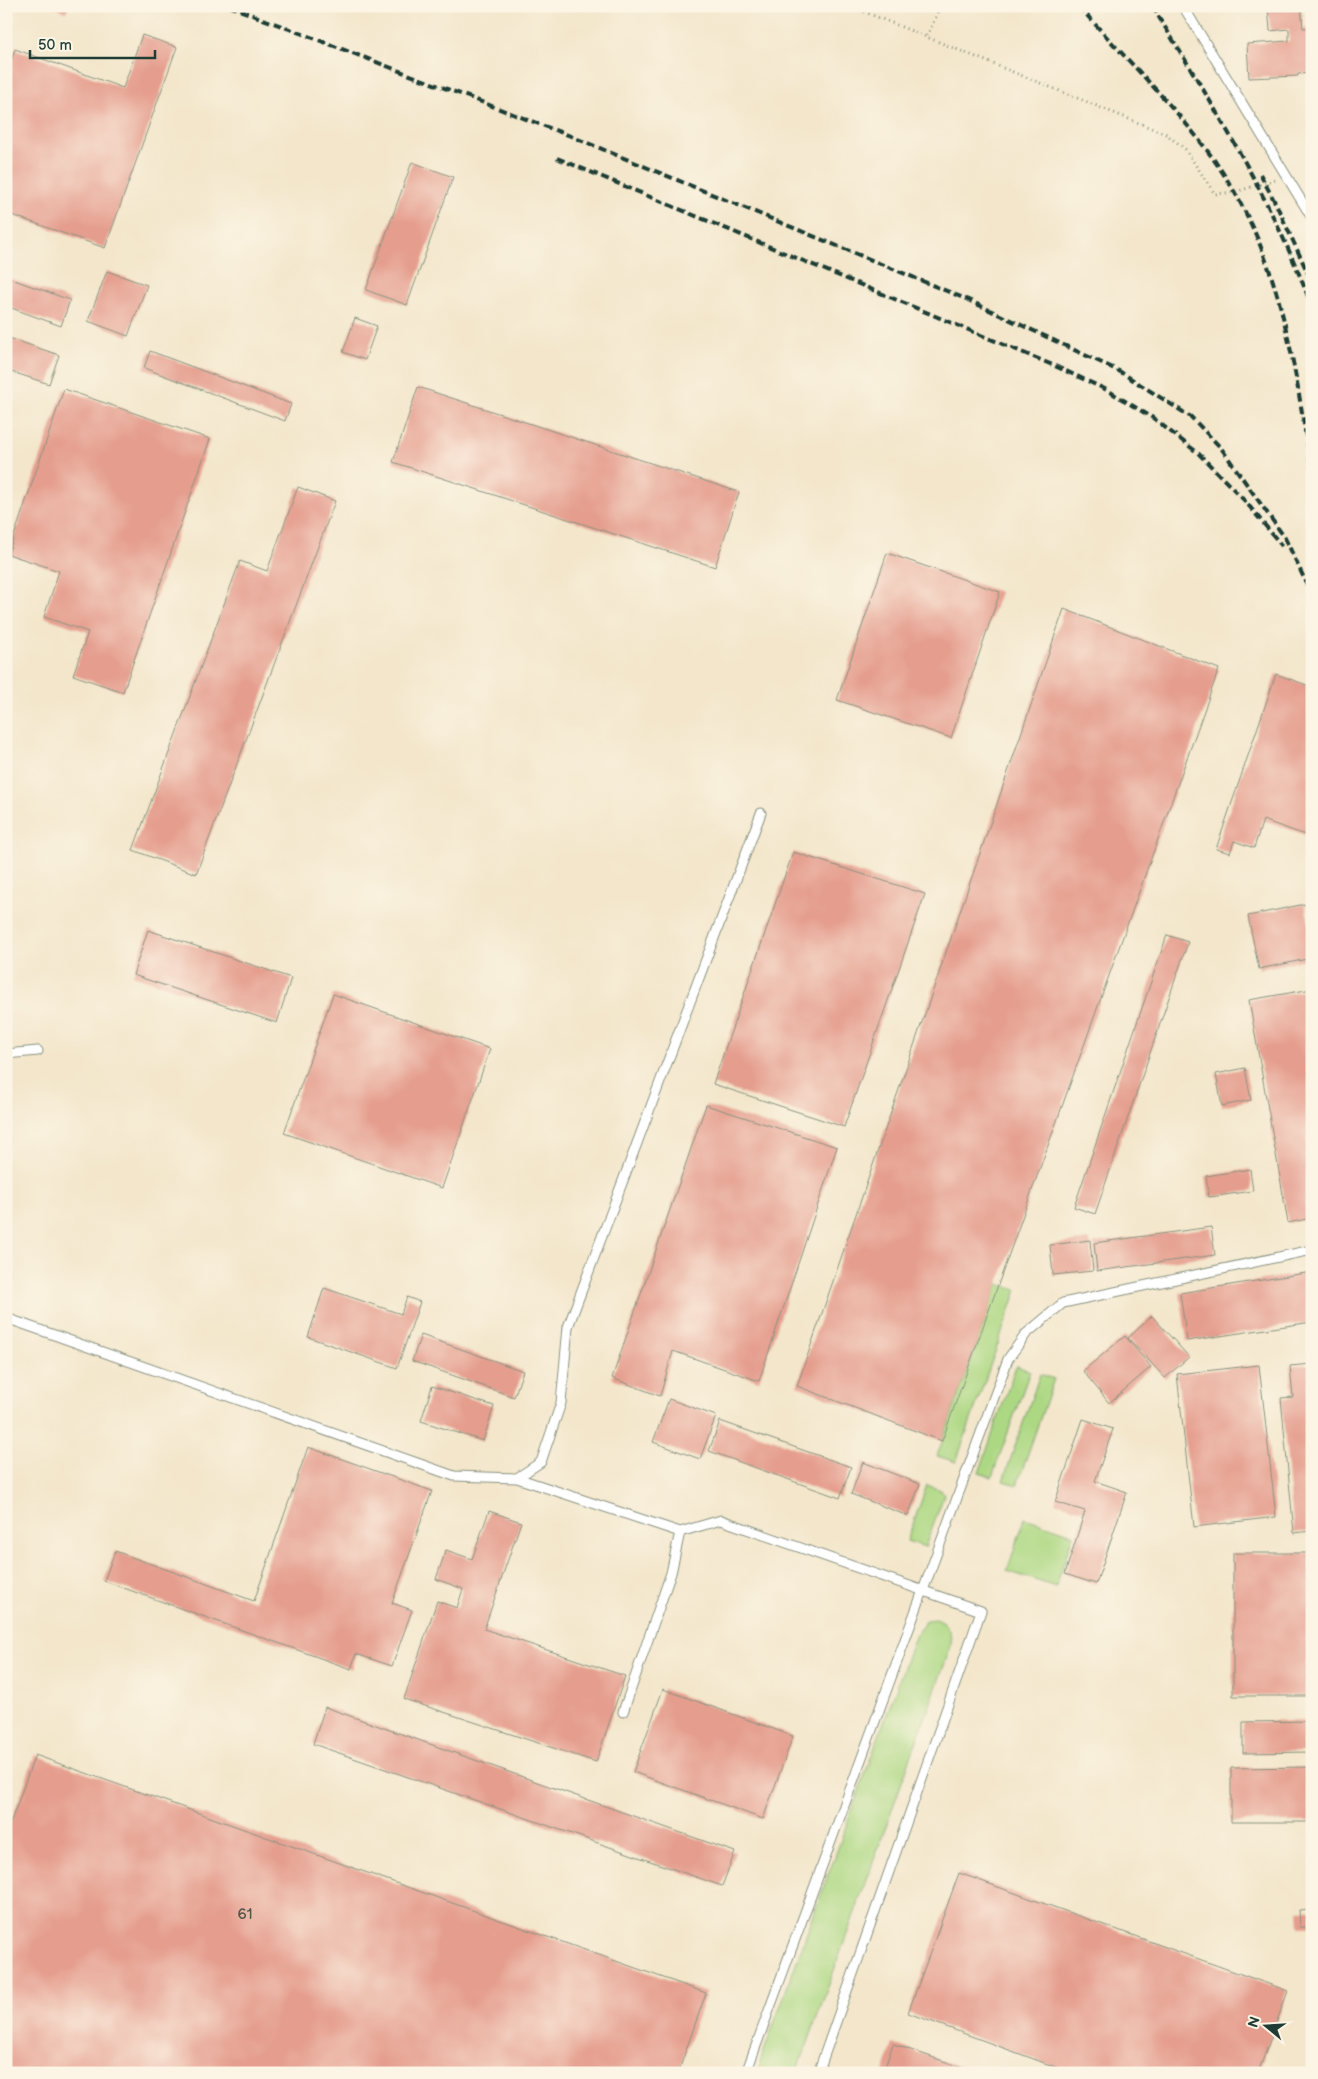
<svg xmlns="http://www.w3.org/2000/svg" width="1318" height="2079" font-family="'Balsamiq Sans',sans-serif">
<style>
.green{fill:#add883;stroke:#668a5c}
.building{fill:#e59e8e}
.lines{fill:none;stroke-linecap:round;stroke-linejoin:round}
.lane-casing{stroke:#899280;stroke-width:11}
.path{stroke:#899280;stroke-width:3;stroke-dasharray:1 4;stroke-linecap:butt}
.lane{stroke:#fff;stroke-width:9}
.rail{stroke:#1f3d34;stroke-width:4;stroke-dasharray:8 4;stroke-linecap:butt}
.labels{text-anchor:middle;stroke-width:5;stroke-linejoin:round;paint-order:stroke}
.number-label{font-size:15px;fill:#50554a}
</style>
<rect width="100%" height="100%" fill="#fcf5e5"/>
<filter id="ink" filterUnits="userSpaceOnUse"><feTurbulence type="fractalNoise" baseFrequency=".02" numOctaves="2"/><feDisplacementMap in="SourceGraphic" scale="10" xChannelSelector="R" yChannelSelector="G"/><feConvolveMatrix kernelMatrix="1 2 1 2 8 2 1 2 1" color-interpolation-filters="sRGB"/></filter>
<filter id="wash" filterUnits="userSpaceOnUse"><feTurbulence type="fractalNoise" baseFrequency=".0096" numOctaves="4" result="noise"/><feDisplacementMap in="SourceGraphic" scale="20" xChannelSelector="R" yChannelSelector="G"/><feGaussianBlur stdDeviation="1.12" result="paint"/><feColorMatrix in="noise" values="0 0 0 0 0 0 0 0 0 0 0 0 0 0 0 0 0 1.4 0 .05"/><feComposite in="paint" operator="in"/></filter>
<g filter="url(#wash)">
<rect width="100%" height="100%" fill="#f3e6cb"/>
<path class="green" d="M998,1284L1017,1290L956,1462L937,1456Z
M1016,1366L1030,1371L992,1477L979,1473Z
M1040,1374L1054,1379L1017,1485L1003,1481Z
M927,1485L941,1490L944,1495L925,1547L907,1541Z
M1025,1518L1073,1534L1056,1587L1007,1571Z
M935,1619C948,1622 952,1633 951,1646L797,2073H756L916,1634L927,1620Z"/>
<g id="blocks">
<path class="building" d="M51,6H68L66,12Z
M1268,6H1301L1303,28H1311L1312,73L1298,74V76L1249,78L1247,44L1289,41V29L1270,31Z
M142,35L177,47L105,248L6,213V74L15,49L123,88Z
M412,162L453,177L407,305L366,290Z
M107,271L147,285L128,336L88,321Z
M6,277L70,300L61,326L6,306Z
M355,318L377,326L365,360L343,352Z
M6,337L59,355L49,384L6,370Z
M150,351L291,404L285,421L144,368Z
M418,387L739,492L715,567L393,462Z
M64,389L210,439L123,692L73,675L88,632L44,617L59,571L8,554Z
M298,487L335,501L196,874L133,850L240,561L267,571Z
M887,553L1000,592L951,738L837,700Z
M1064,609L1219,669L942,1441L797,1386Z
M1276,674L1312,687V817L1305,835L1263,820L1254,848L1234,841L1230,853L1216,849Z
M793,852L925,894L844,1127L713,1084Z
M1305,904L1312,936V958L1259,969L1248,916Z
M148,930L291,978L277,1023L133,975Z
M1167,935L1188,942L1095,1214L1074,1207Z
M1312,989V1218L1288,1223L1249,1000Z
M333,994L490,1049L442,1188L284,1133Z
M1245,1068L1251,1100L1222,1106L1216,1074Z
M706,1105L837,1147L759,1381L673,1351L660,1396L612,1378Z
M1250,1169L1253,1191L1209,1197L1206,1176Z
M1211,1227L1215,1255L1097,1271L1094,1243Z
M1090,1240L1093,1271L1053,1275L1050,1245Z
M1312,1272V1322L1187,1341L1180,1293Z
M324,1288L401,1314L407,1297L420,1302L397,1368L308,1337Z
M1152,1316L1189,1357L1165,1378L1128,1338Z
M421,1335L523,1371L514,1397L412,1361Z
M1125,1336L1151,1367L1109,1403L1083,1371Z
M1312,1364V1531L1294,1533L1281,1398L1293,1397L1290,1366Z
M1259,1365L1276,1517L1194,1527L1177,1374Z
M432,1386L494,1406L483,1441L421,1421Z
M669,1399L716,1416L700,1459L653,1442Z
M1083,1419L1113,1429L1095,1481L1127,1492L1096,1584L1065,1574L1085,1511L1055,1502Z
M720,1421L851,1467L840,1498L709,1451Z
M308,1447L432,1491L392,1603L412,1610L392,1666L356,1654L351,1669L104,1581L115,1551L254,1601Z
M863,1462L920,1484L908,1516L851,1494Z
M489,1511L521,1522L484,1629L625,1676L596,1762L404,1699L437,1601L457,1608L463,1589L436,1579L446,1550L472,1559Z
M1233,1553H1312V1696H1233Z
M663,1689L793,1736L763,1819L633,1772Z
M325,1707L735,1852L722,1886L313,1744Z
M1312,1721V1752L1243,1753V1722Z
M35,1755L706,1993L678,2073H6V1835Z
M1312,1767V1822H1231V1768Z
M959,1873L1288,1991L1258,2073H1072L908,2013Z
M1312,1909V1927H1300L1299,1910Z
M893,2044L976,2072V2073H883Z"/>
</g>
</g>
<g filter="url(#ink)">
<use href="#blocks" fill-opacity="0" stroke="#899280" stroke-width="1"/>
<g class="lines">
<g class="lane-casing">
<path id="lane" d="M1183,6L1312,218
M6,1054L38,1051
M6,1318L454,1476L517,1478L541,1462L561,1403L568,1327L761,813
M517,1478L680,1532L671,1573L623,1712
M680,1532L721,1520L981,1611L818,2073
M746,2073L1008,1359L1026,1334L1063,1303L1312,1250"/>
</g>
<path class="path" d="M850,6L1166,134L1185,149L1215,194L1235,192L1275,180
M927,36L941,6"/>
<use href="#lane" class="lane"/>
<path class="rail" d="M229,6L568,135L966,299L1119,371L1191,417L1221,448L1285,538L1312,595
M1079,6C1122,56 1170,100 1209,153C1281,250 1293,359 1312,474
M1152,6C1212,103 1272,199 1312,307
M557,158L1055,366L1107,390L1153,418L1198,453L1245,501L1282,546
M1260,174L1276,204L1312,282"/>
</g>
</g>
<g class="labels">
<g class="number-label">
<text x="245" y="1919">61</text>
</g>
</g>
<rect width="1318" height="2079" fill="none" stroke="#fcf5e5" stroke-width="25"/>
<g transform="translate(1266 2026) rotate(288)" stroke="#fcf5e5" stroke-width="4" paint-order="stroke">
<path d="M0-4L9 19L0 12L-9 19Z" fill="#1f3d34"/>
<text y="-8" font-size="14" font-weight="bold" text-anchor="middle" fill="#1f3d34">N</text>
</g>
<path d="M30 50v8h125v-8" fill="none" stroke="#1f3d34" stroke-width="2.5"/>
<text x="38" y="50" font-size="15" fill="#1f3d34" stroke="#fcf5e5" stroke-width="4" paint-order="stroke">50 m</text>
</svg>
